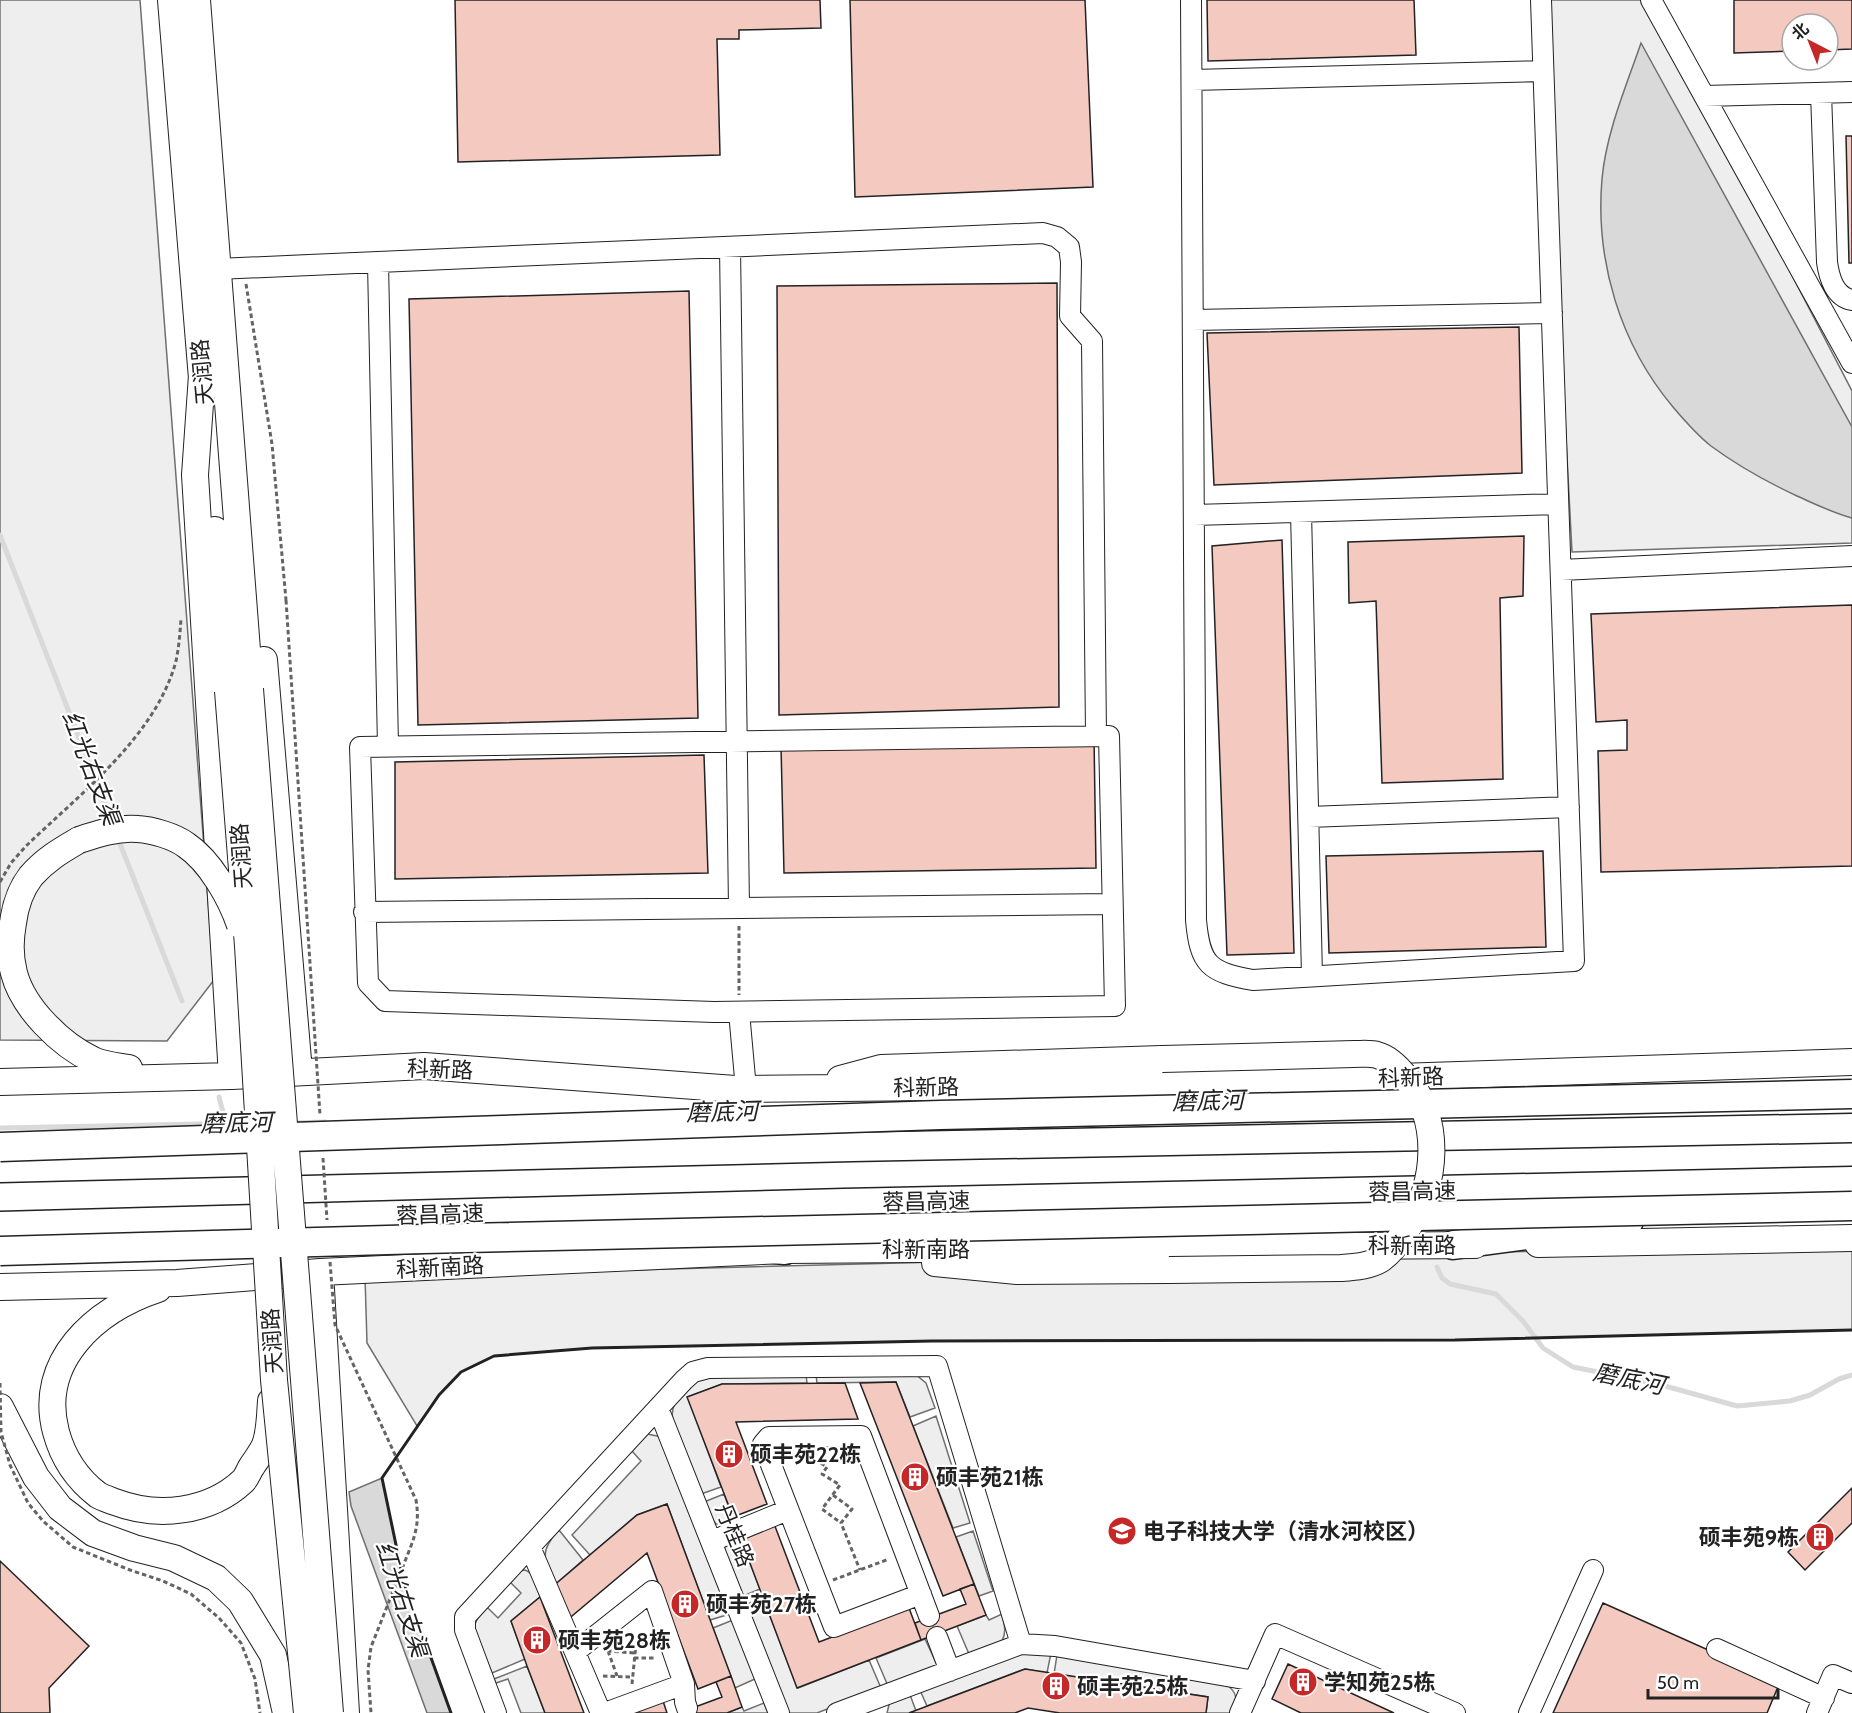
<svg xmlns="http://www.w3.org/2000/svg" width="1852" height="1713" font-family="Cabin,'Noto Sans SC',sans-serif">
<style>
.green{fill:#eee;stroke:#6f6f6f;stroke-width:1.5}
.water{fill:#d9d9d9;stroke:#6f6f6f;stroke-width:1.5}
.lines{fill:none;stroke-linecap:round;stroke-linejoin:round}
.stream{stroke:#d9d9d9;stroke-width:5}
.building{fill:#f3c9c0;stroke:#222;stroke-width:1.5}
.minor-casing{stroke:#222;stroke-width:22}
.major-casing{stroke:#222;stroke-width:28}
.highway-casing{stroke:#222;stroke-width:31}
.path{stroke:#646464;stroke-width:3;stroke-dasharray:4.5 3;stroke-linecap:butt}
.minor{stroke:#fff;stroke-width:20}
.major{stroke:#fff;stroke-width:26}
.highway{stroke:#fff;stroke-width:28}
.major-bridge-casing{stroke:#222;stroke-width:28;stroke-linecap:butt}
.highway-bridge-casing{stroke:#222;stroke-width:31;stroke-linecap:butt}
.path-bridge{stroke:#646464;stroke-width:3;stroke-dasharray:4.5 3;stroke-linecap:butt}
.major-bridge{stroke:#fff;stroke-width:26}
.highway-bridge{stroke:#fff;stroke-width:28}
.wall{stroke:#222;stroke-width:3}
.labels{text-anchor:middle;stroke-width:4.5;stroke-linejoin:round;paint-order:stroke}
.street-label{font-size:22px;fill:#222;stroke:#fff}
.poi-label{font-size:22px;font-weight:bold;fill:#222;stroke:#fff;text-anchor:start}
.water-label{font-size:24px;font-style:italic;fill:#222;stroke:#fff}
</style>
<rect width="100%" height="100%" fill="#fff"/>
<path class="green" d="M0,0H140L214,980L167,1041L0,1040Z
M1543,0H1649L1852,391V543L1572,552Z
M1852,1247V1330L1455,1340L932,1341L592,1348L494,1356L461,1372L439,1395L417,1426L367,1343L365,1277L1128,1257Z
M816,1374H915L926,1383L935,1408L910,1417L896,1382L817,1383Z
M806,1375L807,1383L722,1384L688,1397L721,1487L701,1494L673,1420C668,1402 690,1382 706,1377Z
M936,1416L970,1523L953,1528L913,1426Z
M647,1434L662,1437L730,1614L710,1620L667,1504L637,1515L590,1555L572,1535L641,1461L631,1450Z
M724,1494L735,1523L716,1524L709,1515L704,1502Z
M559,1530L583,1560L555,1585C543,1560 539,1551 559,1530Z
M973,1531L993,1591L979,1596L956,1537Z
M739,1534L760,1589L741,1597C736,1585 721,1558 725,1547C727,1540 734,1537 739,1534Z
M525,1570C537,1575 537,1585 540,1597L511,1621L525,1659L492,1673L475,1632V1624L478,1618L487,1607L498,1618L521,1593L510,1582L519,1571Z
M763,1598L798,1688L869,1660L881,1688L817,1713H789L786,1711L744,1605Z
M1002,1614C1004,1624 1007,1631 1002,1641L969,1654L957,1626L986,1615L989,1620Z
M733,1620L757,1678L735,1688L713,1628Z
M925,1639L938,1667L888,1686L876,1658Z
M1014,1651L1051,1653L1047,1673L1025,1669L927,1706L919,1688Z
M1057,1655L1227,1685C1239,1694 1236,1700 1233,1713H1206L1208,1697L1054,1674Z
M527,1666L545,1713H521L508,1679L496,1683L494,1679Z
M909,1692L916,1711L909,1713H887L890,1701Z
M764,1703L768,1713H727L742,1707L744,1711Z"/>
<path class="water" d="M1641,43L1852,427V518C1833,513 1815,504 1797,496C1767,482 1738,466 1711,446C1697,435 1684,420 1673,407C1620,344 1595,261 1602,179C1606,133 1626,87 1641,43Z
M382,1478L404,1583L451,1713H427L351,1506L349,1492Z"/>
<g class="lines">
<path class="stream" d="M0,535L113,825
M117,836L182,1001
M219,1097L226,1124
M290,1123L325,1122
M0,1128L250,1123
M1437,1267L1442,1278L1450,1284L1496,1294L1523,1321L1543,1348L1573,1367L1658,1384L1737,1406L1790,1401L1810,1395L1839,1379L1852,1375"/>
</g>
<path class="building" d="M455,0H820L821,28L739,30V39H717L720,155L458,162Z
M850,0H1085L1093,187L855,197Z
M1207,0H1414L1416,55L1208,61Z
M1734,0H1852V49L1828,50V24H1792V51L1734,53Z
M1846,136H1852V263H1849Z
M1057,283L1059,707L779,715L777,286Z
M689,291L698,718L418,725L409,299Z
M1519,327L1522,473L1214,485L1207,333Z
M1524,536L1523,596L1500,598L1503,779L1382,783L1376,601L1349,603L1348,542Z
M1282,540L1294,953L1227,955L1212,546Z
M1852,605V866L1601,872L1598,751L1627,750V720L1596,722L1591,614Z
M1094,737L1096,868L784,873L781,746Z
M704,755L708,873L395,879V762Z
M1543,851L1546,947L1329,953L1326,856Z
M896,1382L974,1584L943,1596L860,1383Z
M845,1383L858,1419L736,1422L767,1504L733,1517L687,1397L722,1384Z
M1852,1488V1523L1805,1570L1788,1552Z
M667,1504L731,1676L698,1689L647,1553L566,1621L552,1587L637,1515Z
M773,1521L819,1642L909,1608L921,1640L797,1688L739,1534Z
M0,1561L89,1646L49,1688L50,1713H0Z
M974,1584L986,1615L921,1640L915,1623L966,1604L960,1589Z
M540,1597L584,1713H545L527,1666L511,1621Z
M1603,1603L1780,1682L1767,1713H1553Z
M1288,1664L1394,1713H1301L1272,1699Z
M1025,1669L1208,1697L1206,1713H1060L1028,1708L1015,1713H909Z
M731,1676L742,1707L727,1713H679L722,1697L716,1682Z
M663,1701L667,1713H632Z"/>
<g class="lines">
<g class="minor-casing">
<path id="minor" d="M1191,0L1196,920C1200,965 1209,972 1253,980L1574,961L1541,0
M1651,0L1852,363
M1192,80L1543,71
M1821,93L1827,262C1829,277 1835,297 1852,300
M1704,96L1852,92
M730,247L739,908
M378,263L388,746
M217,269L1043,233L1057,237L1069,247L1071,262L1070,316L1092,341L1096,736
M1193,320L1552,313
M1301,512L1312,976
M1194,515L1558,504
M1561,570L1852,556
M1109,736L1115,1006L714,1012L385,1001L368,983L360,747Z
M1309,817L1569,807
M364,912L1112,904
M739,1012L746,1089
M658,1408L779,1713
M712,1541L788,1510
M530,1547L601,1713
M921,1594L834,1627L763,1444L769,1437L861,1436C884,1496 906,1556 929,1616
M937,1637L950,1671
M1717,1649L1824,1698
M575,1652L652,1591L684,1684L685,1702L687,1708
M496,1713L465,1630V1617L684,1380L693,1372L708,1368L937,1366L1021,1644
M605,1713L684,1684
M837,1713L1021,1644L1055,1646L1255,1681
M1240,1713L1275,1634L1455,1713
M1529,1713L1593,1570
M1817,1713L1833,1675L1852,1683"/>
</g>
<g class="major-casing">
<path id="major" d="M171,0L203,391
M197,0L250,689
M202,375L195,475L232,1076
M215,530L228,691
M264,660L299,1072
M79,840C60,851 45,860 31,876C21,889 15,907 13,923C10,939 10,958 14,973C23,1008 61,1045 93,1060C103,1065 117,1066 129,1068
M840,1079L881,1068L1162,1059
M0,1082L232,1076L424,1066L735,1089L1158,1085L1852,1062
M1538,1244L1852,1238
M935,1263L1017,1271L1169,1270
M320,1272L346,1713
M0,1287L177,1283L320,1272L785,1250L1475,1245
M158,1289C95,1310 37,1361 56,1432C63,1458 77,1479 98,1495C103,1498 110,1500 115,1502C157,1518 209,1513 243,1481C247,1477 249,1470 252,1466C257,1458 264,1450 266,1442C270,1429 270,1414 271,1401
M0,1407L36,1477L60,1508L93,1533L134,1548L174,1558L216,1578L240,1601L273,1655L286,1713"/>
</g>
<g class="highway-casing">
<path id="highway" d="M0,1168L852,1147L1852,1128
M0,1226L844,1203L1852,1181
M705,1242L785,1250
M1453,1245L1629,1221"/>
</g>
<path class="path" d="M246,284L272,444L286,600
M0,882L11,863L26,846C80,794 156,736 176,661C179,647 180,633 181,619
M739,926V995
M808,1455L827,1467L822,1474L840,1485L822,1509L841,1523
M833,1495L852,1509L841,1523L860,1570
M833,1580L889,1559
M607,1651L635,1653
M608,1651L617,1676
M634,1658H656
M603,1676L633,1677
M632,1684L636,1644H652"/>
<use href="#minor" class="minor"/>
<use href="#major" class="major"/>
<use href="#highway" class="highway"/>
<g class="major-bridge-casing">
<path id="major-bridge" d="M250,689L330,1713
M228,691L248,946L274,1380L307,1713
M79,840C97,834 118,827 138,829C152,830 174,836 186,845C210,861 231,898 240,925
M1162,1059L1354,1054C1362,1054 1371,1053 1377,1055C1389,1058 1399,1069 1406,1078C1442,1120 1437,1183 1408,1227C1401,1238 1392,1251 1381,1259C1370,1266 1355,1267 1341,1268L1169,1270"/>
</g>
<g class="highway-bridge-casing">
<path id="highway-bridge" d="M0,1147L940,1115L1852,1094
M0,1251L423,1239L1852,1206"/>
</g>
<path class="path-bridge" d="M286,600L320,1115
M323,1158L327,1220
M330,1262L335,1325L416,1500C419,1518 417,1530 411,1546L371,1647L368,1670L371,1713
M0,1383L1,1432L10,1465L28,1503L43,1521L73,1547L130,1570L163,1581L191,1594L219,1618L241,1643L255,1679L260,1713"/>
<use href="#major-bridge" class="major-bridge"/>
<use href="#highway-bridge" class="highway-bridge"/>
<path class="wall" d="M451,1713L404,1583L382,1478L439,1395L461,1372L494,1356L592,1348L932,1341L1455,1340L1852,1330"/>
</g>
<defs>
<g id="building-disc" transform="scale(1.5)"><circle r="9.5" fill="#c62828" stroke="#fff"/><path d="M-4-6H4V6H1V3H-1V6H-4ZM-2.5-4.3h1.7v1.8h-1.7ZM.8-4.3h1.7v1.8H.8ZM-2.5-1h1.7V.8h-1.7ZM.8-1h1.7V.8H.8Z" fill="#fff"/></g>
<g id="university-disc" transform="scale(1.5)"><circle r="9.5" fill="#c62828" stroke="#fff"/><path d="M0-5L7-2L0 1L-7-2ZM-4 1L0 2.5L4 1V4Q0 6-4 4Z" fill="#fff"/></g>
</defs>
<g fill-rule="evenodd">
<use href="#building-disc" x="729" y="1454"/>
<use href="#building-disc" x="915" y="1477"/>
<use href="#university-disc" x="1122" y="1531"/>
<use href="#building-disc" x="1820" y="1537"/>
<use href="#building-disc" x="685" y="1604"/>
<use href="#building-disc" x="537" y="1640"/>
<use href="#building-disc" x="1303" y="1682"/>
<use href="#building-disc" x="1056" y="1686"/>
</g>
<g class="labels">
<g class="street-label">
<text transform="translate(202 372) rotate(-95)" y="8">天润路</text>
<text transform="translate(241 856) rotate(-94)" y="8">天润路</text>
<text transform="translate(440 1069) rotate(2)" y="8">科新路</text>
<text transform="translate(1411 1077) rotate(-2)" y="8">科新路</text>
<text transform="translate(926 1087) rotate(-1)" y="8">科新路</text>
<text transform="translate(1412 1191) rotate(-1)" y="8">蓉昌高速</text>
<text transform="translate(926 1201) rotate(-1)" y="8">蓉昌高速</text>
<text transform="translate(440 1214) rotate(-2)" y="8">蓉昌高速</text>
<text x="1412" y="1253">科新南路</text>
<text x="926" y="1257">科新南路</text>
<text transform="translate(440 1267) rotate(-3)" y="8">科新南路</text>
<text transform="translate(272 1341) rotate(-94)" y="8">天润路</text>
<text transform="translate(735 1535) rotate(68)" y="8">丹桂路</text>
</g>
<g class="poi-label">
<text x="750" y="1462">硕丰苑22栋</text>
<text x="936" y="1485">硕丰苑21栋</text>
<text x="1143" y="1539">电子科技大学（清水河校区）</text>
<text x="1799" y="1545" text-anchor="end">硕丰苑9栋</text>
<text x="706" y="1612">硕丰苑27栋</text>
<text x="558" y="1648">硕丰苑28栋</text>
<text x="1324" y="1690">学知苑25栋</text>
<text x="1077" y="1694">硕丰苑25栋</text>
</g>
<g class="water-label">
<text transform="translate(91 768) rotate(69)" y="8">红光右支渠</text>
<text transform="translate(1208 1101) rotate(-1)" y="8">磨底河</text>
<text transform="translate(722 1112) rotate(-1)" y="8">磨底河</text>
<text transform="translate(236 1123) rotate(-1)" y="8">磨底河</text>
<text transform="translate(1629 1379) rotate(12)" y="8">磨底河</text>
<text transform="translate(402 1599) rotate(72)" y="8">红光右支渠</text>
</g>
</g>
<g transform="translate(1810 42) rotate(318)"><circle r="28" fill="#ffffff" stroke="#a7a7a7" stroke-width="1.5"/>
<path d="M0-4.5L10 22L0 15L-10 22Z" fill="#c62828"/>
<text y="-9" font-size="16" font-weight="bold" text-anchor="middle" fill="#222222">北</text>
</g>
<path d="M1648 1689v9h130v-9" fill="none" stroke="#222222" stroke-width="3"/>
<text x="1657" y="1689" font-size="18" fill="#222222" stroke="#ffffff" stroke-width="4.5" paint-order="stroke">50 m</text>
</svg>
